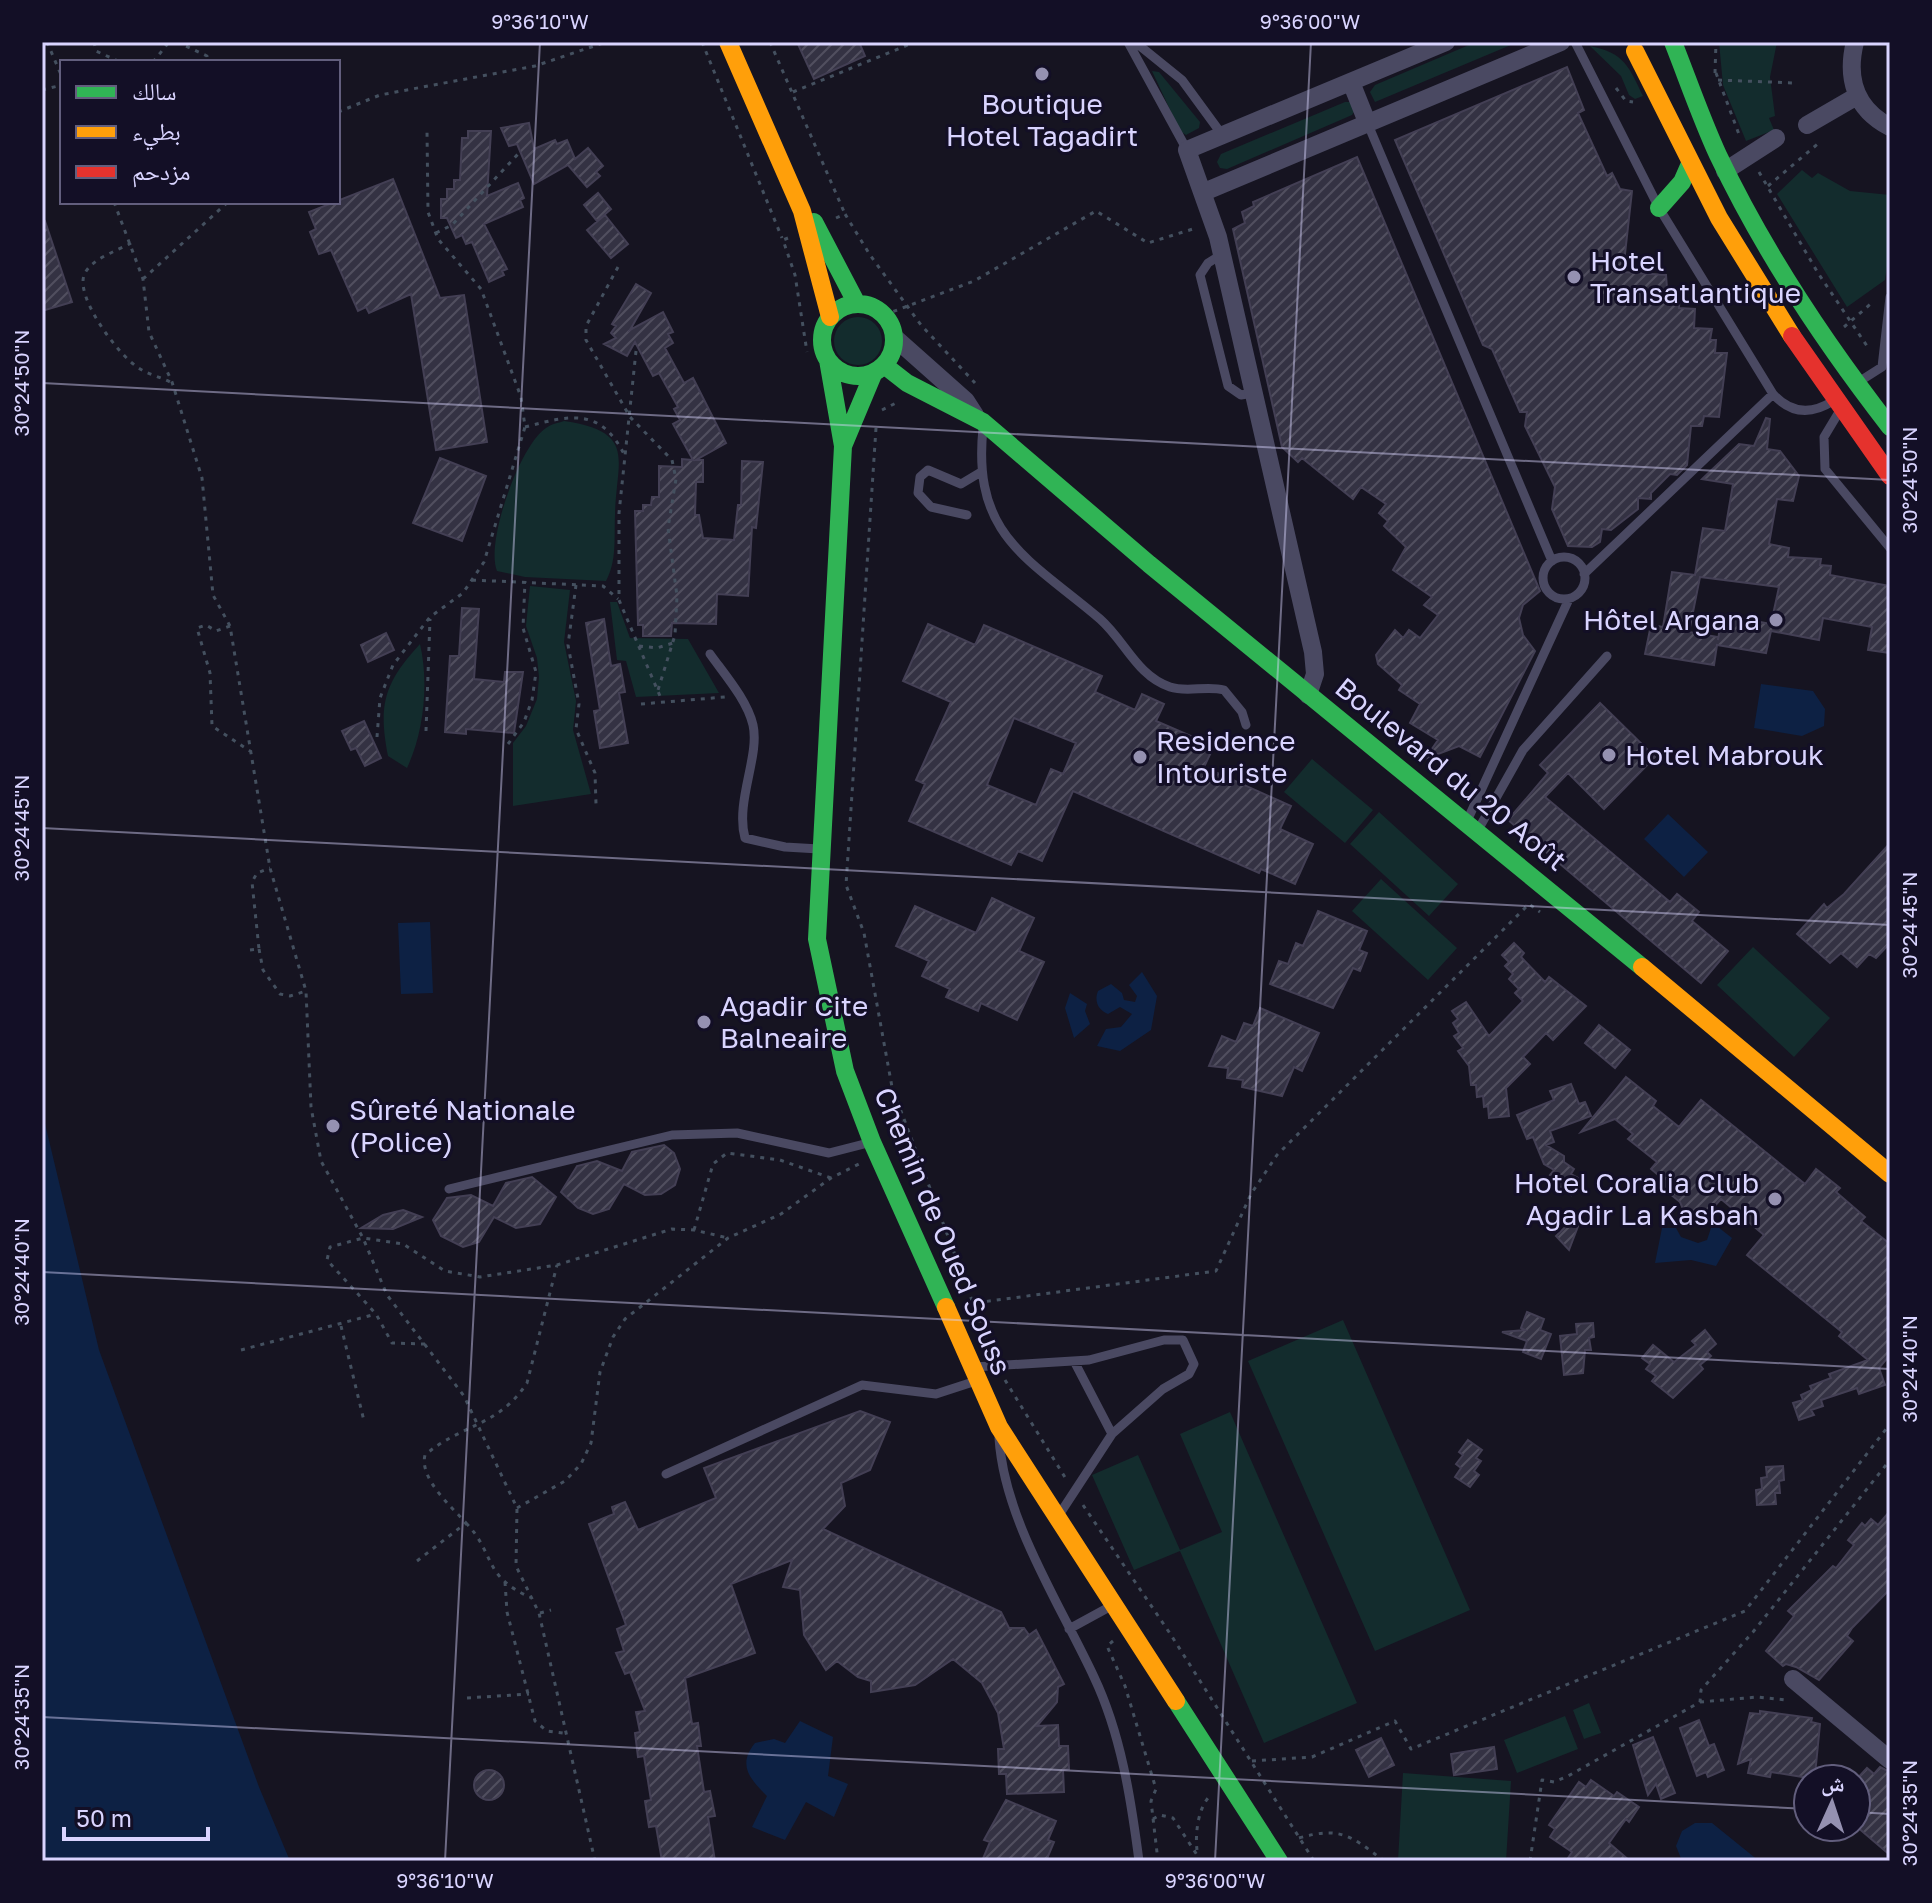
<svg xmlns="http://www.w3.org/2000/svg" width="1932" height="1903" font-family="'Golos Text','Noto Naskh Arabic',sans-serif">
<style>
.green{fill:#132c2d}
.water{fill:#0d2144}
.building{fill:url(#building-hatch);stroke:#433f54;stroke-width:2;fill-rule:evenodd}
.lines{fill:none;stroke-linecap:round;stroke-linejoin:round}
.path{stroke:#44505f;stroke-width:3;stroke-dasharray:4 6;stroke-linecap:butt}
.lane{stroke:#4a4962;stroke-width:9}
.street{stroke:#4a4962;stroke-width:18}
.fast{stroke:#30b455;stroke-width:18}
.slow{stroke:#ff9f0a;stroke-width:18}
.jam{stroke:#e5322d;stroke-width:18}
.ticks{fill:none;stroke:#d9d4ff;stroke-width:2;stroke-opacity:0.45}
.poi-dot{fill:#9591b1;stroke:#130f26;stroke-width:3}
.labels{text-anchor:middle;stroke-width:6;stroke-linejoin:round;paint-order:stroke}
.poi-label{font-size:28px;fill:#d9d4ff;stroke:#130f26;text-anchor:start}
.street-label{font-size:28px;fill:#d9d4ff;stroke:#130f26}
.neatline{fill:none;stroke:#d9d4ff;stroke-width:3}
.ticks-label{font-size:20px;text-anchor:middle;fill:#d9d4ff}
</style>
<defs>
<pattern id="building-hatch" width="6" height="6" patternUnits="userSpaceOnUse" patternTransform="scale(2)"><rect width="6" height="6" fill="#343243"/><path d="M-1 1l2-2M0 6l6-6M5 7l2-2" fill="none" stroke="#514f5f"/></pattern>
</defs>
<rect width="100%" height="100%" fill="#161421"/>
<path class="green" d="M1476,42H1518L1375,102L1370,92L1375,85Z
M1719,42H1777L1770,77L1775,116L1769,118L1774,130L1746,141L1723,85Z
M1590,46C1625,53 1629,67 1643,96L1635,99L1629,95L1621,76Z
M1152,71L1159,72L1200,122L1199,128L1186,135L1180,131Z
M1345,102H1353L1356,109L1352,115L1227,169L1220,168L1217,162L1221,154Z
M1802,170L1812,178L1818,173L1850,191L1890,195V246L1885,280L1847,307L1777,194Z
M834 341a24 24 0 1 1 48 0a24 24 0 1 1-48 0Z
M564,421C638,432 616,460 615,515C614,538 617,561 606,581L525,577L497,571C485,542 520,445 546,428C551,424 558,423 564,421Z
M530,586L570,590L564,642L576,701L573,730L591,794L513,806V743L526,726L537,699L539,677L537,658L526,626Z
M610,602H617L630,638L688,639L719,693L636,697L626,661L617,660Z
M420,644C429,683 424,732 407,768L388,756C378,705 384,683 420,644Z
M1312,759L1373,810L1345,843L1284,792Z
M1379,812L1458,884L1429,916L1350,844Z
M1381,879L1457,948L1428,980L1352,911Z
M1753,947L1830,1018L1794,1057L1717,985Z
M1343,1320L1470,1610L1375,1651L1248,1361Z
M1230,1412L1357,1703L1264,1743L1180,1551L1134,1570L1092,1475L1138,1455L1180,1550L1222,1532L1180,1434Z
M1589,1703L1601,1733L1584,1739L1573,1710Z
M1565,1716L1578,1749L1517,1773L1504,1740Z
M1403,1773L1511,1781L1506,1861H1398Z"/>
<path class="water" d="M1761,684L1813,691L1825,709L1824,726L1802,736L1754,728Z
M1668,814L1708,852L1684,877L1644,839Z
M430,922L433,993L401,994L398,923Z
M1142,972L1157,996L1151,1030L1120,1051L1097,1046L1106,1029L1121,1027L1132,1014L1120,1007L1108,1014C1098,1010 1094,1001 1098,991L1111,984L1122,993L1124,1000L1135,1002L1137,996L1129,985Z
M1070,993L1087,1004L1085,1011L1090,1024L1074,1038L1065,1008Z
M42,1111L99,1350L259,1787L290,1861H42Z
M1718,1227L1732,1238L1716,1266L1691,1260L1655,1263L1662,1228H1676L1681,1237L1698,1243L1707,1240L1711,1228Z
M800,1721L833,1737L828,1776L848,1784L834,1817L806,1802L785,1840L752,1827L767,1796C750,1779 737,1765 755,1743L774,1739L785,1743Z
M1695,1823H1712L1759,1861H1682L1676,1846L1682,1831Z"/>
<path class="building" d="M797,42H859L865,56L814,79Z
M1567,67L1584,110L1578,113L1607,176L1612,173L1620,189L1632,191L1623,272L1666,275L1667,288L1680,289L1679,308L1695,309L1694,328L1712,329L1710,340H1716L1715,353H1727L1719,417L1704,416L1702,426H1691L1687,465L1677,475L1670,474L1651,493V499L1638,498V509L1611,530L1602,529L1600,542L1592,547L1568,546L1552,509L1555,487L1525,426L1527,412H1520L1492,349L1483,345L1395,140Z
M529,123L534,149L555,140L557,144L567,140L575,159L588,148L603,166L596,172L600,176L587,187L568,165L534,184L517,144L509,146L501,128Z
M468,131H491L487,196L518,183L524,198L520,200L523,207L484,224L507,269L502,271L504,275L489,282L472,242L466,244L462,235L456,238L447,218H441V199H447V189H454V180H460L462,138H468Z
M1357,157L1540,591L1523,605L1519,618L1523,635L1535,651L1480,757L1459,746L1425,759L1438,740L1410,723L1420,704L1399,690L1402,685L1378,664L1376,655L1395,630L1403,638L1409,630L1420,638L1438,615L1424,605L1432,597L1393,570L1406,547L1384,526L1388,521L1379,513L1386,504L1361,487L1353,499L1302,458L1298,462L1282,447L1233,229L1245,223L1242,212L1254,206L1253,202Z
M393,179L440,298L464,295L487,442L436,450L411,294L369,313L366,307L358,311L331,250L319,254L310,232L316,229L309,212Z
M598,193L611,209L597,221L584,205Z
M605,215L628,244L611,258L587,230Z
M45,221L72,302L42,311V222Z
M636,284L651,293L630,330L663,312L673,332L668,334L673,343L665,348L684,383L693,378L726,443L696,460H703V482H696L695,515H699L703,538L734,540L738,505H741L742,461L763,462L756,528L752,527L748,596L717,594L716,624L672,623L671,636H643V625H638L635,511H643V505H651L652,497H659V466L682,467V459L693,460L673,424L680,420L674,409L678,407L659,373L653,376L635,342L627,356L604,344L616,338L611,333L616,326L612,324Z
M1766,418L1770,419L1767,449L1780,451L1799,476L1793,501L1777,499L1769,544L1789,548L1788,557L1821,559L1820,565L1831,566L1830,575L1890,586V653L1868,650L1872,627L1823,618L1819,640L1771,631L1766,653L1717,645L1714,665L1645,654L1651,625L1663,627L1672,572L1695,575L1703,528L1725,531L1733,484L1702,479L1739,444L1754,446ZM1700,577L1779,587L1771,624L1722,615L1718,640V637L1689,632Z
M440,458L486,476L462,541L413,523Z
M462,608L479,609L474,679L504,682L505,672H523L514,733L466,729V734L445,732L450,656H459Z
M604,619L611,666L620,664L625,692L619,693L628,743L600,748L594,711L600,710L586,623Z
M928,624L975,645L984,625L1102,676L1095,692L1135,710L1142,694L1164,704L1156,721L1214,746L1204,767L1291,806L1280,829L1313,844L1295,884L1261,869L1259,873L1073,791L1042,861L1018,851L1011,865L909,821L925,784L916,780L951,702L903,681ZM1014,718L1076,743L1063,774L1051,769L1036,805L987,785Z
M386,633L394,650L368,662L361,645Z
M1600,703L1655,757L1604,809L1568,773L1545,797L1670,902L1677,894L1699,912L1692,921L1728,951L1701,983L1508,820L1548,773L1540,765Z
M364,721L381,758L365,766L356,748L351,750L342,731Z
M1890,843V943L1876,958L1869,954L1857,967L1841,953L1830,963L1797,934L1824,904L1827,908L1844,894Z
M992,898L1034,918L1019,951L1044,962L1017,1020L981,1003L978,1011L946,997L950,989L922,976L929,961L896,946L915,906L976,933Z
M1318,911L1367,931L1359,950L1367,953L1360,971L1353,968L1333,1008L1270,984L1279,961L1288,964L1296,943L1303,946Z
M1514,943L1524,953L1521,957L1545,982L1549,977L1586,1006L1553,1040L1546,1033L1523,1057L1530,1064L1506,1088L1509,1116L1489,1118L1488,1106L1484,1107L1483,1096L1477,1097L1476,1085H1471L1469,1066L1458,1051L1463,1048L1454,1036L1459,1033L1453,1023L1458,1019L1452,1011L1466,1002L1489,1036L1523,1001L1515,993L1519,989L1509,979L1513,974L1505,966L1509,962L1502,955Z
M1260,1008L1319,1033L1302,1071L1294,1067L1282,1096L1242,1087L1243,1080L1227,1078L1228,1068L1209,1066L1222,1036L1236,1042L1244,1023L1253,1026Z
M1599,1025L1630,1050L1615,1068L1585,1043Z
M1626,1077L1656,1101L1653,1106L1679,1127L1701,1100L1805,1184L1816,1169L1840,1188L1836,1192L1865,1217L1861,1221L1890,1244V1355L1879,1368L1885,1385L1859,1394L1857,1388L1821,1400L1823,1406L1811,1410L1814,1415L1799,1420L1793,1403L1803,1400L1801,1395L1812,1390L1810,1386L1831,1378L1829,1374L1868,1360L1839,1336L1842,1332L1747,1255L1764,1235L1721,1199L1703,1219L1690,1209H1683L1680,1202L1659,1185L1664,1180L1651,1169L1657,1162L1628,1139L1633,1134L1615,1119L1581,1132Z
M1571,1084L1579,1104L1585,1102L1591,1116L1550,1131L1554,1142L1546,1145L1564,1156V1162L1574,1169L1571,1174L1580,1179L1571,1195L1557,1186L1560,1181L1550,1175L1554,1170L1544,1164L1533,1137L1527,1139L1517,1115L1554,1100L1550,1091Z
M664,1145L674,1153L680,1169L675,1185L661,1194L645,1195L624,1184L609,1209L593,1214L578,1208L561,1192L577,1166L597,1161L622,1171L632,1152Z
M532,1177L556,1197L540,1224L516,1228L494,1217L479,1242L463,1247L441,1236L433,1220L447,1198L471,1195L493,1206L506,1183Z
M1585,1208L1569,1250L1556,1236Z
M403,1210L422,1217L393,1229L361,1228L383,1215Z
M1527,1312L1544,1319L1540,1330L1551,1334L1541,1359L1523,1352L1527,1341L1502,1332L1525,1330L1521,1328Z
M1593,1323L1594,1337L1589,1338L1591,1350H1585L1583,1373L1564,1375L1560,1336L1577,1334L1576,1324Z
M1705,1330L1716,1344L1707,1352L1711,1356L1700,1365L1703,1369L1673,1398L1652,1381L1656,1376L1646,1369L1650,1364L1642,1358L1653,1345L1674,1362L1696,1345L1692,1341Z
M860,1411L890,1422L870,1470L841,1483L845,1506L823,1529L1001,1612L1009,1628H1024L1029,1635L1036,1630L1064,1684L1058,1687L1057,1702L1037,1726L1058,1725L1059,1746H1068L1069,1769L1063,1770L1064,1792L1007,1794L1006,1774H999L998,1749H1004L998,1713L982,1683L953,1659L915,1685L871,1692V1681L858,1677L837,1661L826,1670L804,1635L800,1590L783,1587L792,1560L731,1584L755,1653L685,1678L692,1724L698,1723L701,1746H697L704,1792L710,1791L715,1816L708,1817L715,1861H662L656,1826L649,1827L645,1801L651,1800L644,1756L638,1757L635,1733L640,1732L636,1712L645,1711L630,1672L625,1674L616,1653L624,1651L617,1629L626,1625L589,1524L614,1514L612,1507L625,1502L638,1530L716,1498L704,1468Z
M1468,1440L1482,1450L1476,1458L1481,1461L1474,1471L1479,1475L1470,1487L1455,1477L1461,1468L1456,1464L1463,1455L1459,1452Z
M1783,1466L1784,1480L1779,1481L1780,1493H1775L1776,1504L1757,1505L1756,1490L1762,1489L1761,1478L1767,1477L1766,1467Z
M1890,1511V1589L1852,1628L1847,1636L1853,1641L1819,1680L1796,1667L1786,1664L1783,1666L1766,1651L1794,1616L1788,1611L1833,1566L1836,1568L1854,1545L1848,1540L1862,1523L1865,1526L1871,1519L1878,1525Z
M1760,1711L1812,1718L1811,1722L1820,1724L1815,1775L1810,1774L1809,1778L1771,1772L1770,1777L1748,1773L1751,1759L1738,1764L1750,1713L1760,1714Z
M1699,1720L1709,1746L1714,1744L1724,1770L1708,1777L1706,1772L1697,1776L1680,1728Z
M1653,1737L1675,1793L1661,1799L1656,1784L1648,1795L1633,1745Z
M1381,1738L1394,1765L1369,1777L1356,1750Z
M1494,1747L1497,1769L1454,1775L1451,1754Z
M1880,1767L1890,1772V1855L1856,1826V1780L1867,1768L1874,1774Z
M474 1785a15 15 0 1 1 30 0a15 15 0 1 1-30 0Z
M1591,1780L1614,1796L1617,1792L1639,1807L1629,1822L1626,1819L1609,1843L1630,1861H1566L1572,1852L1550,1837L1555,1829L1549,1825L1579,1782L1586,1787Z
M1006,1800L1056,1821L1048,1840L1054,1842L1046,1861H982L990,1842L984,1840Z"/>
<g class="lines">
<path class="path" d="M47,42L62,77
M94,42L96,51L120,62
M177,42L207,56L208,62
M702,42L782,238
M770,42L845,214
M153,62L169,42
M1715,73L1716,42
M1716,73L1740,137
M1718,80L1795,83
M1616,88L1626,101L1633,102
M42,90L62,85
M793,92L915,42
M338,112L380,95L535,66L606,42
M1759,172L1818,273L1869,349
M1768,186L1820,142
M114,202L143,279L149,332L172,382L202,478L213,595L230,626L270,868L306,991L311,1107L321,1161L363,1238L387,1295L464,1396L517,1508L516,1566L539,1613L595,1861
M836,218L845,214L870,255L921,325L975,383
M436,233L452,225L519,153
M788,238L783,240L795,275L807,352
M131,243C117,251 93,258 85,273C73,295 118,354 136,366C146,374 158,376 170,382
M618,267L586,326V340L630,417L672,460L676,479L668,528L677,596L675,635L658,690
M143,279L228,202
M884,315L974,281L1096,211L1148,243L1196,228
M1844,327L1874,301
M636,351L619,513V600L663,703
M882,410L896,403
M525,427C571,415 601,407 625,456
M876,428L846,885L864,933L892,1087L991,1351
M472,580L603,586L618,599
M576,585L568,645L579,704L576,729L595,773L596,804
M230,626L216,631L206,625L197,628L210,673L212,726L250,751
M639,646L657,648L673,643
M641,704L725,697
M426,731L430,619
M377,737L380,698L393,665L430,617L463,593L484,562L525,427L521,397L481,289L438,239L428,212L427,131
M508,744L524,722L532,700L536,672L523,628L525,581
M259,949L263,970L280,994L290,996L306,991
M250,950L259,949L252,882L257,873L270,868
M890,1127L905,1121
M694,1230L713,1164L727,1153L780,1160L831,1178
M967,1304L1216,1271L1251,1194L1277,1155L1529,904L1540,912
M341,1326L364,1421
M425,1344L392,1343L376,1314L327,1260L330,1247L363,1238L403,1244L445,1271L480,1277L557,1265L672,1229L694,1230L728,1238
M241,1350L376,1314
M1005,1380L1066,1479
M1083,1505L1171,1635L1314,1861
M517,1508L565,1481L581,1464L591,1443L600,1372L613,1337L625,1319L728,1238L781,1214L831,1178L859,1164
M466,1523C496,1554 482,1577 532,1598
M417,1561L466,1523C452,1507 419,1479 425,1455C461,1424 498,1427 527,1383L557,1265
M505,1582L507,1612L535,1721L547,1731L563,1733
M540,1613L551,1610
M1113,1641L1107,1646L1125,1686L1156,1789L1151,1801L1158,1861
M467,1698L529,1694
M1700,1702L1757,1697L1787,1700
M1252,1761L1312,1757L1395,1721L1411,1749L1745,1611L1890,1424
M1153,1819L1160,1815L1173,1818L1201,1861
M1299,1838C1341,1826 1351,1836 1384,1861
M1197,1850C1195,1834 1198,1805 1212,1794
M1530,1861L1542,1780L1554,1782L1568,1776L1700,1702L1701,1690L1753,1632L1890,1460"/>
<path class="lane" d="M1128,42L1187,150
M1135,42L1182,80L1223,136
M1575,42L1659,208L1773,394C1791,414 1811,415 1833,401
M1367,122L1552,561
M1221,255L1208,263L1200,275L1228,386L1241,395L1253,393
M1860,381L1882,367L1890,297
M1839,412L1824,437L1825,469L1890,548
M983,428C972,536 1028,558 1100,619C1125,641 1137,676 1170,687C1188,693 1206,685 1224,690L1242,712L1246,725
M967,515L931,507L918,493L920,477L928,470L961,484L981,472
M1543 578a21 21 0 1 1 42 0a21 21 0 1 1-42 0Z
M1584,574L1773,394
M710,654C725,675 747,700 753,725C760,756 735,802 745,838L785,847L819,849
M1467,821L1569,599
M1478,830L1523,750L1607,656
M449,1189L672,1135L737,1133L829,1153L872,1142
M1074,1361L1112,1434
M974,1367L1089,1360L1164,1340H1183L1194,1364L1189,1374L1163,1389L1112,1434L1059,1515
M999,1438C1004,1519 1060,1604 1094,1677C1121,1734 1131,1799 1139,1861
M666,1474L862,1385L936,1394L976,1381
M1069,1629L1113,1605"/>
<path class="street" d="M1855,42C1846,78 1855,109 1890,127
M1351,82L1367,122
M1807,125L1857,96
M1725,171L1776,138
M1204,192L1561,42
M894,337L966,401L975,415
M1308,695L1315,674L1313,652L1218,237L1187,150L1446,42
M1793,1679L1890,1760"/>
<path class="fast" d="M1673,42C1688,80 1701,118 1718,155C1764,252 1824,342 1890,427
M1659,208L1682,182L1689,166
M814,222L857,304
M822 340a36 36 0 1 1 72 0a36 36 0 1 1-72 0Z
M828,360L843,446L817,939L845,1071L872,1142L946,1307
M884,365L907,383L983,422L1149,564L1642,967
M843,446L874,372
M1176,1701L1279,1861"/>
<path class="slow" d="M728,42L802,211L830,317
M1635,51L1719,218L1792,336
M1642,967L1890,1174
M946,1307L999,1427L1176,1701"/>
<path class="jam" d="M1792,336L1890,476"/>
</g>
<path class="ticks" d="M42,383L1890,480M42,828L1890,925M42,1272L1890,1369M42,1717L1808,1809M1856,1812L1890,1814M445,1861L540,42M1215,1861L1311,42"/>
<g class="poi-dot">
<circle cx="1042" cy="74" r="8"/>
<circle cx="1574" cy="277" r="8"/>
<circle cx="1776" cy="620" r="8"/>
<circle cx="1609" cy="755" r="8"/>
<circle cx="1140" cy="757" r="8"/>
<circle cx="704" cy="1022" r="8"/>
<circle cx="333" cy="1126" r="8"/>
<circle cx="1775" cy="1199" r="8"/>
</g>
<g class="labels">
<g class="poi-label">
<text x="1042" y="114" text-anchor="middle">Boutique<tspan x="1042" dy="32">Hotel Tagadirt</tspan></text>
<text x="1590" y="271">Hotel<tspan x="1590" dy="32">Transatlantique</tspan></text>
<text x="1760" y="630" text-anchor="end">Hôtel Argana</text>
<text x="1156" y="751">Residence<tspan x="1156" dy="32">Intouriste</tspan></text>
<text x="1625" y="765">Hotel Mabrouk</text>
<text x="720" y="1016">Agadir Cite<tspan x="720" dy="32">Balneaire</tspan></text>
<text x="349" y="1120">Sûreté Nationale<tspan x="349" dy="32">(Police)</tspan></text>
<text x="1759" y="1193" text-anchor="end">Hotel Coralia Club<tspan x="1759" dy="32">Agadir La Kasbah</tspan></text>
</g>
<g class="street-label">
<text transform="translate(1451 774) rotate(39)" y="10">Boulevard du 20 Août</text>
<text transform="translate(943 1231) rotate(67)" y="10">Chemin de Oued Souss</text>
</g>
</g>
<rect width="1932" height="1903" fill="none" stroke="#130f26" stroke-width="88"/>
<rect x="60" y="60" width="280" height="144" fill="#130f26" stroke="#625e7d" stroke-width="2"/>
<rect x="76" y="86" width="40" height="12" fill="#30b455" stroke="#625e7d" stroke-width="2"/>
<text x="132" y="100" font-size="24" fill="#d9d4ff">سالك</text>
<rect x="76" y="126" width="40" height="12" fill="#ff9f0a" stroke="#625e7d" stroke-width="2"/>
<text x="132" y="140" font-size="24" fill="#d9d4ff">بطيء</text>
<rect x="76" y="166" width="40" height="12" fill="#e5322d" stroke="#625e7d" stroke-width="2"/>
<text x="132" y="180" font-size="24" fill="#d9d4ff">مزدحم</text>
<g transform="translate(1832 1803) rotate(3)"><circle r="38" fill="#130f26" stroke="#625e7d" stroke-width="2"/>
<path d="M0-6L14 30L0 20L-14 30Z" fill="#9591b1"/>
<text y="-12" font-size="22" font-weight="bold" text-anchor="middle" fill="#d9d4ff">ش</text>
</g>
<path d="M64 1827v12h144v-12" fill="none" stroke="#d9d4ff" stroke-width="4"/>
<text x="76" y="1827" font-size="24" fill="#d9d4ff" stroke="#130f26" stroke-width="6" paint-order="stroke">50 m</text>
<rect x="44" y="44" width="1844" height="1815" class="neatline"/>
<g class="ticks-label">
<text x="540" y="29">9°36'10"W</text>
<text x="1310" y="29">9°36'00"W</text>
<text transform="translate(22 383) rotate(-90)" y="7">30°24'50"N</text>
<text transform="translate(1910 480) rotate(-90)" y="7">30°24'50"N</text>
<text transform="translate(22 828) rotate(-90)" y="7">30°24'45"N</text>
<text transform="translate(1910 925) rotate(-90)" y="7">30°24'45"N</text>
<text transform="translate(22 1272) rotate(-90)" y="7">30°24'40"N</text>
<text transform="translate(1910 1369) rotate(-90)" y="7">30°24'40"N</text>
<text transform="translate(22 1717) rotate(-90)" y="7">30°24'35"N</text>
<text transform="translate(1910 1813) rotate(-90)" y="7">30°24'35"N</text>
<text x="445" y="1888">9°36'10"W</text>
<text x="1215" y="1888">9°36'00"W</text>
</g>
</svg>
